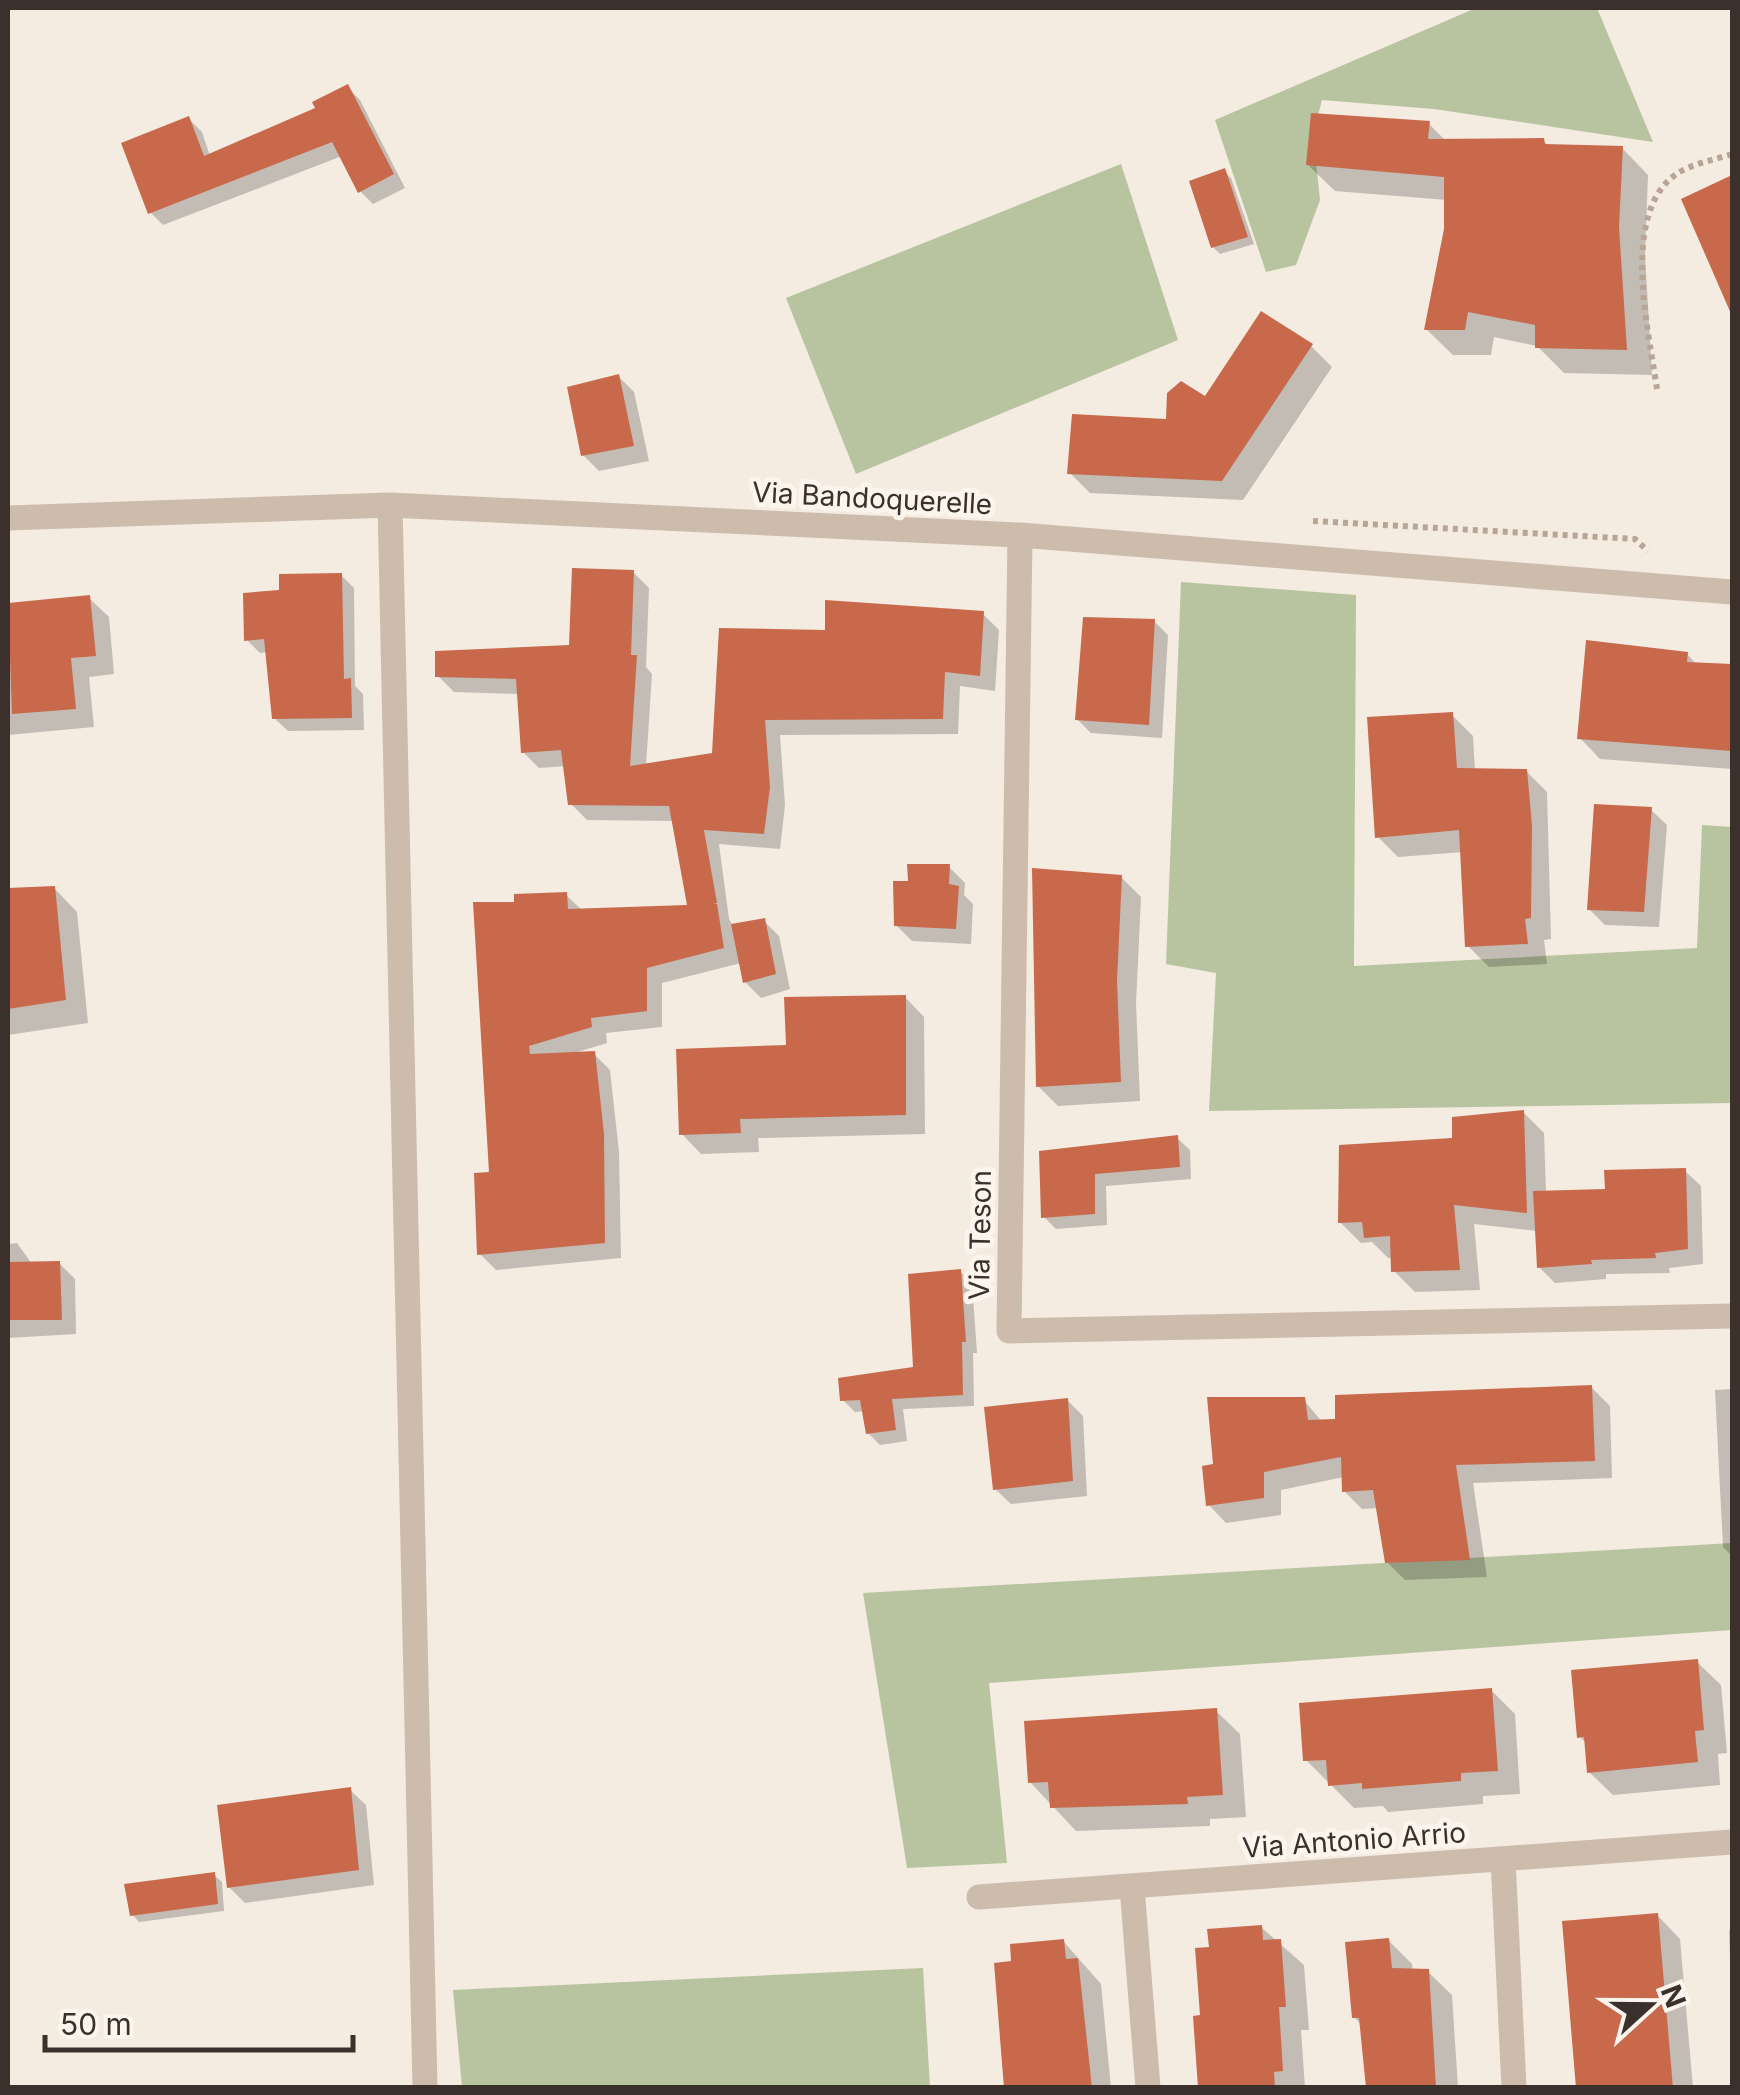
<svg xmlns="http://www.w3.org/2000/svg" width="1740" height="2095" font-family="Inter,sans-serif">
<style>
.green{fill:#b8c4a0}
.shadow{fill:#0003}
.building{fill:#c8694b}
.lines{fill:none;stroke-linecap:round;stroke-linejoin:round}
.path{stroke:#b9a596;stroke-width:6;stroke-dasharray:5 5;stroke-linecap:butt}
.street{stroke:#cdbbac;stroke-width:25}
.labels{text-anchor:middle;stroke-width:10;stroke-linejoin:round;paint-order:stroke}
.street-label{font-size:28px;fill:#3b302b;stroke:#fbf5ee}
</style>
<rect width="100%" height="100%" fill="#f4ebe1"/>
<path class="green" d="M1476,8H1597L1653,142L1434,109L1322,100L1313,134L1320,200L1296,265L1266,272L1215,120Z
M1121,164L1178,340L856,474L786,298Z
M1181,582L1356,595L1354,966L1697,948L1702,825L1732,827V1103L1209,1111L1216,973L1166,964Z
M1732,1543V1630L989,1683L1007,1863L907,1868L863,1593Z
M923,1968L930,2087H462L453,1990Z"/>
<path class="shadow" d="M347,87L360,100L405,188L373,204L360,191L342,156L163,225L150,212L189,119L202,132L210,156L318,109Z
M1429,124L1446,141H1543L1549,146L1622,148L1648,175L1645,255L1652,375L1564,373L1537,346L1494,337L1491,355H1453L1426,329L1447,230V200L1335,191L1308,165Z
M1224,171L1231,178L1254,244L1220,254L1213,247Z
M1732,178V311L1685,200Z
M1311,346L1332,367L1243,500L1090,493L1070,473Z
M618,376L634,392L649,461L599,471L583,455Z
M633,572L649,588L646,667L652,674L646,766L714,755L827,632L983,614L999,630L995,691L960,686L958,734L780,735L785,805L780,849L719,844L729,919L733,926L764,921L779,936L790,989L761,998L745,982L741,963L662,983V1027L606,1033L607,1043L574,1053L594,1054L610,1070L619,1152L621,1258L496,1270L480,1254L517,905L566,895L583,911L690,907L674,821L587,820L571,804L566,766L539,768L523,752L519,694L454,692L438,676L572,648Z
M341,575L354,588L355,686L363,694L364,730L288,731L274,718L268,652L260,653L247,640L282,593Z
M89,598L109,617L114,674L89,677L94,727L8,735V605Z
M1154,621L1168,635L1162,738L1091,733L1077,719Z
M1687,654L1697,665L1732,666V769L1600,759L1580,738Z
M1452,715L1473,736L1475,771H1526L1547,792L1551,939L1544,940L1547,964L1489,967L1468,946L1463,852L1398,857L1377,836Z
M1651,810L1667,825L1659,927L1605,925L1589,909Z
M949,867L965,883L964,895L973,904L971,944L912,941L896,925L910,884Z
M1121,877L1141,897L1136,1003L1140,1101L1058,1106L1038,1086Z
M54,888L77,912L88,1023L8,1035V891Z
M905,997L924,1017L925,1134L758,1138L759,1152L701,1154L682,1134L788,1047Z
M1523,1112L1544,1133L1546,1193L1608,1192L1685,1171L1701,1186L1703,1264L1669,1268L1670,1273L1606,1274V1279L1555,1283L1539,1267L1538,1231L1474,1224L1480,1290L1415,1292L1394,1271L1393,1258H1388L1372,1242L1361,1243L1340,1222L1455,1140Z
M1177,1138L1190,1150L1191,1179L1106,1186L1107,1225L1056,1229L1044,1217L1042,1154Z
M17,1243L32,1264L59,1263L75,1279L76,1334L8,1338V1244Z
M960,1271L972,1283L977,1353H973L974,1406L903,1409L907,1441L880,1445L868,1433L864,1411L855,1412L843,1400L915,1369Z
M1591,1387L1610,1406L1612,1478L1473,1483L1487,1577L1405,1580L1387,1562L1379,1508L1362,1509L1344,1491V1477L1281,1490V1515L1226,1523L1208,1504L1215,1466L1304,1400L1322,1422Z
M1732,1389V1556L1723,1547L1715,1390Z
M1067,1400L1083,1416L1087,1496L1011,1504L995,1489Z
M1697,1662L1721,1685L1727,1753L1718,1754L1720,1785L1613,1795L1589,1772L1587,1744L1580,1737Z
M1491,1690L1515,1714L1520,1794L1483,1796V1804L1388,1812L1383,1806L1354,1808L1306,1760Z
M1216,1711L1240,1734L1246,1817L1210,1819V1826L1076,1831L1030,1782Z
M350,1790L366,1805L374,1885L245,1903L229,1887Z
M214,1875L222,1882L224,1911L139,1922L132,1914Z
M1657,1915L1680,1939L1693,2088H1579Z
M1261,1927L1304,1965L1309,2030H1301L1305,2088H1194L1200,2084L1211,1950Z
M1729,1930H1732V2024Z
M1388,1940L1412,1964L1413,1973L1428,1972L1452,1995L1458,2088H1368L1363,2026L1354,2017Z
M1064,1942L1101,1984L1111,2088H1007L1014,1963Z"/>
<path class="building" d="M348,84L394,174L358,193L332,142L148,214L121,143L189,116L204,156L315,108L312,102Z
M1311,113L1430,121L1428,139L1544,138L1545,144L1623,146L1619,227L1627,350L1535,348V325L1468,312L1465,330H1424L1444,229V177L1306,165Z
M1225,168L1248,237L1211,248L1189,181Z
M1732,175V316L1681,199Z
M1261,311L1313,344L1222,481L1067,474L1072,414L1166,419L1167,393L1181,381L1205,396Z
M619,374L634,446L581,456L567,387Z
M572,568L634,570L631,655H637L630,766L712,753L719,628L825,630V600L984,611L980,676L945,672L943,719L765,720L770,787L764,834L704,830L717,903L713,904H717L724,948L647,968V1011L591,1018L592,1027L529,1046L530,1054L595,1051L604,1134L605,1243L477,1255L474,1173L489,1172L473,902H514V894L567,892L568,909L687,905L669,806L568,805L561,750L521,753L516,679L435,677V651L569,645Z
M342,573L344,679L351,678L352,718L272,719L264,639L244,641L243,593L279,590V574Z
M90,595L96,656L71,658L76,709L12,714L8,603Z
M1083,617L1155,619L1149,725L1075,720Z
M1586,640L1688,652L1687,662L1732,664V751L1577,739Z
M1453,712L1457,768L1527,769L1532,826L1531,918L1525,919L1528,944L1465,947L1459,830L1375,838L1367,717Z
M1594,804L1652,807L1644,912L1587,910Z
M907,864H950L949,884L959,886L956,929L894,926L893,881H908Z
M1032,868L1122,875L1117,981L1121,1082L1036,1087Z
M55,886L66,1000L8,1009V888Z
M765,918L776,974L743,983L731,924Z
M906,995V1115L740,1119L741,1133L679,1135L676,1049L786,1045L784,997Z
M1524,1110L1527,1213L1454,1205L1460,1270L1391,1272L1390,1236L1364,1238L1362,1222L1338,1223L1339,1145L1452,1138V1117Z
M1178,1135L1180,1167L1095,1174V1214L1041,1218L1039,1151Z
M1686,1168L1688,1249L1655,1253L1656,1258L1591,1260L1592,1264L1537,1268L1533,1191L1605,1189L1604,1170Z
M60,1261L62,1320H8V1262Z
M961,1269L966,1342H962L963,1395L892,1399L896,1430L866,1434L860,1400L840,1401L838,1378L913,1367L908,1274Z
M1592,1385L1595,1461L1456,1465L1470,1560L1385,1563L1373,1490L1342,1492L1341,1457L1264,1472V1498L1206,1506L1202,1466L1213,1464L1207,1397H1305L1308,1420L1335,1419V1395Z
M1068,1398L1073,1481L993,1490L984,1407Z
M1698,1659L1704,1730L1695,1731L1698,1762L1587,1773L1584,1737L1577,1738L1571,1670Z
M1492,1688L1498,1771L1461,1773V1781L1362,1789V1783L1328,1786L1326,1760L1303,1761L1299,1703Z
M1217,1708L1223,1795L1187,1797L1188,1804L1050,1808L1048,1782L1028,1783L1024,1721Z
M351,1787L359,1870L227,1888L217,1805Z
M215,1872L218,1904L130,1916L124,1884Z
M1658,1913L1673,2088H1576L1562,1921Z
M1262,1925L1263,1940L1281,1939L1286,2007H1279L1283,2071L1274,2072L1275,2088H1198L1193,2016L1200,2015L1195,1948L1209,1947L1207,1929Z
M1389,1938L1392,1968L1429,1969L1436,2088H1366L1359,2018H1352L1345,1942Z
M1064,1939L1066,1959L1078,1958L1092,2088H1004L994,1963L1011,1961L1010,1944Z"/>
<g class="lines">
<path class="path" d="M1657,389C1649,333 1620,215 1675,175C1690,164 1714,160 1732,154
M1313,521L1635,539L1648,551"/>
<path class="street" d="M390,505L425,2088
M8,518L390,505L1020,535L1732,592
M1020,535L1009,1331L1732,1316
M1503,1859L1514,2088
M1132,1887L1148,2088
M979,1897L1732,1842"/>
</g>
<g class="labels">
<g class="street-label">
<text transform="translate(872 498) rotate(3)" y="10">Via Bandoquerelle</text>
<text transform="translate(980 1235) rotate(-89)" y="10">Via Teson</text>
<text transform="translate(1354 1840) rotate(-4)" y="10">Via Antonio Arrio</text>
</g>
</g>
<rect width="1740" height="2095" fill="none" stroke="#3b302b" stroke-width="20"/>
<g transform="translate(1650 2005) rotate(69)" stroke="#fbf5ee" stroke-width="8" paint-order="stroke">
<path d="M0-8L18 38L0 25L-18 38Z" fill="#3b302b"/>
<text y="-15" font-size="28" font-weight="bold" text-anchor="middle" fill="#3b302b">N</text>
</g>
<path d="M45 2035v15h308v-15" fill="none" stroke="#3b302b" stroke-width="5"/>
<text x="60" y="2035" font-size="30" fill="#3b302b" stroke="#fbf5ee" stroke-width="8" paint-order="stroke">50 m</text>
</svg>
